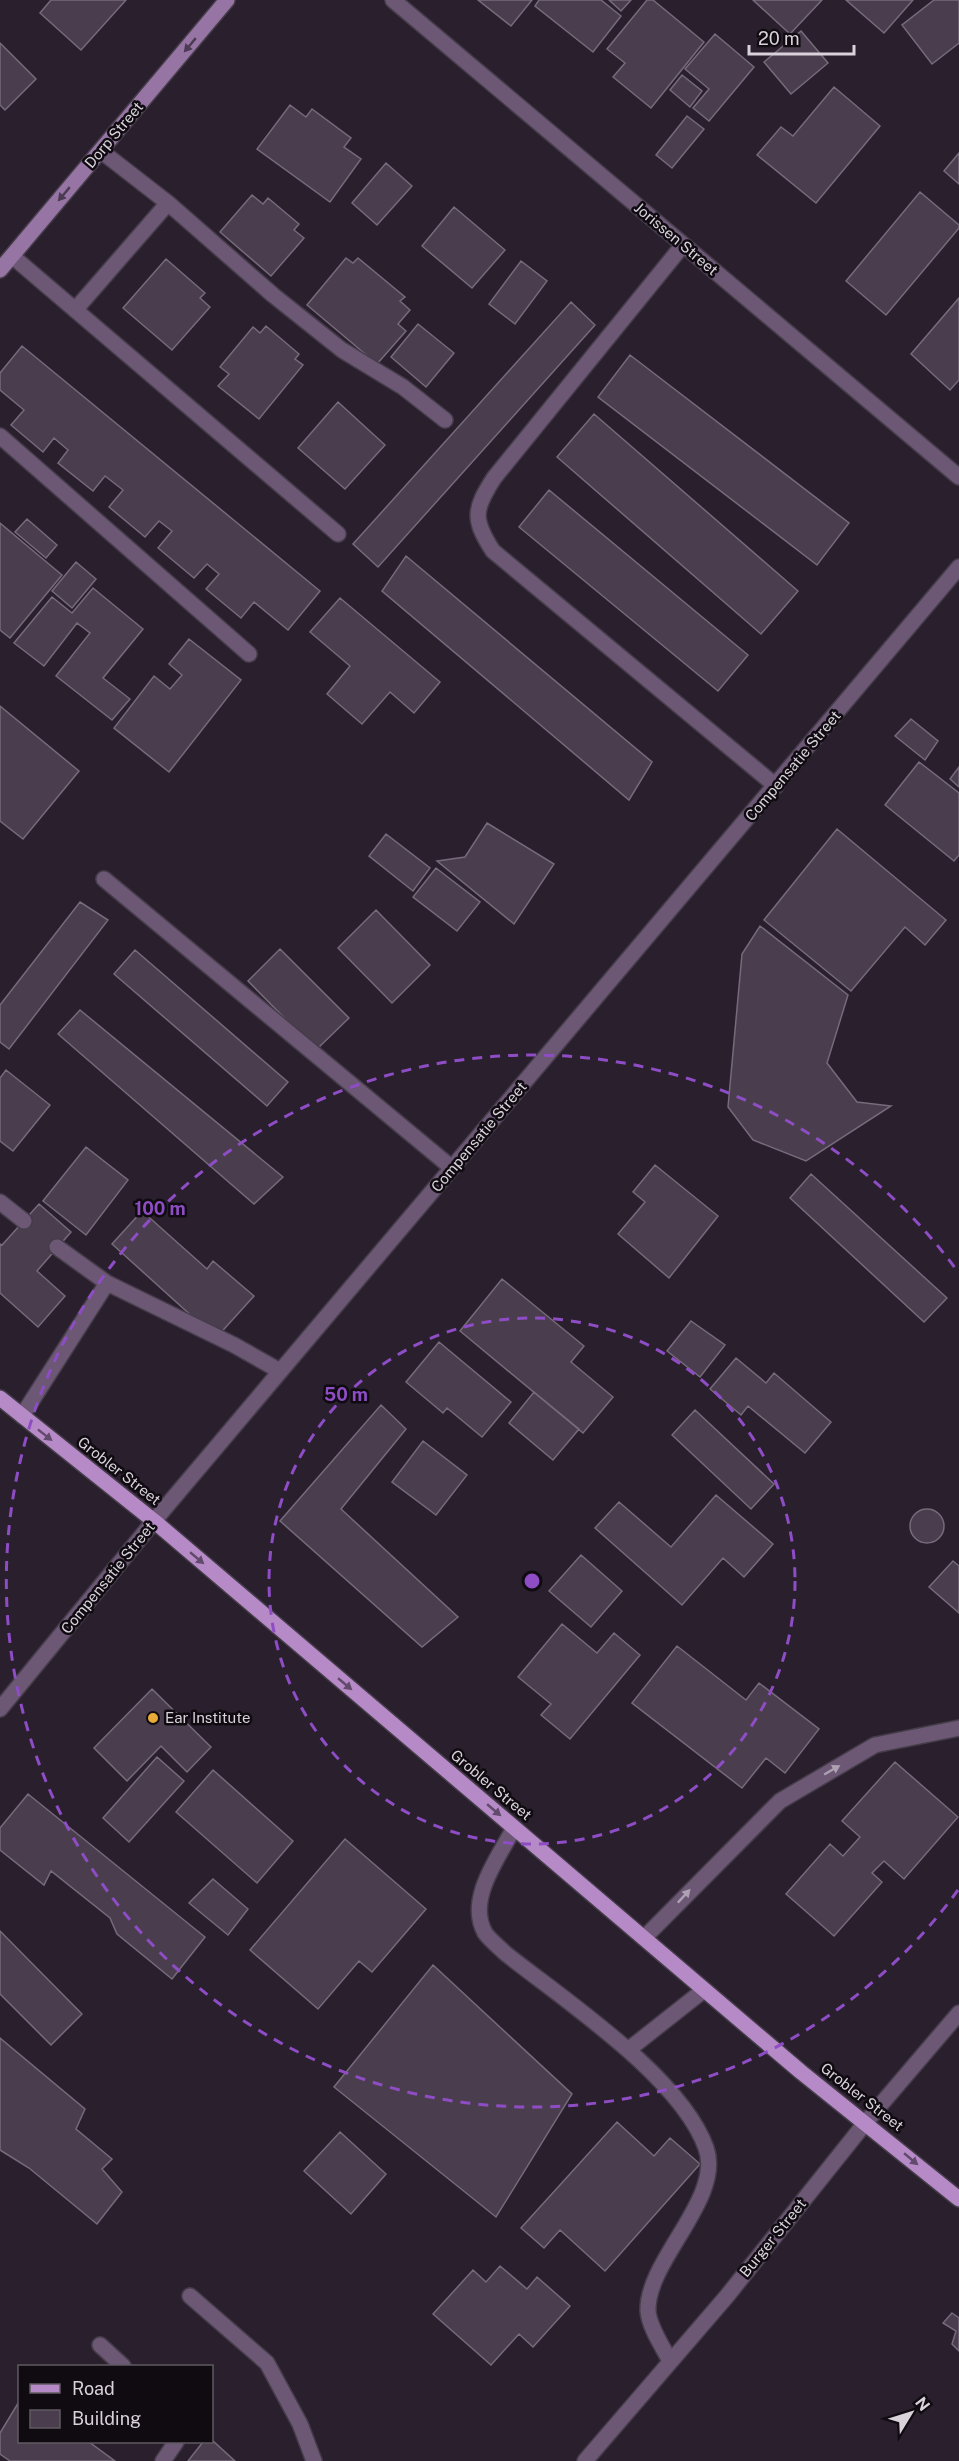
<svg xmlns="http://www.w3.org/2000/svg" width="959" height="2461" font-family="'Public Sans',sans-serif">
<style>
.building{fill:#4a3e4e;stroke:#766a7b;stroke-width:1.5}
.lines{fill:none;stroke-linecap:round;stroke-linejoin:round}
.lane-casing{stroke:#453c49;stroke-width:18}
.street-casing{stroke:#453c49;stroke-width:18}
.secondary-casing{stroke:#453c49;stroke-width:18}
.primary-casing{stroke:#453c49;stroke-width:18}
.lane{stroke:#6c5775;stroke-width:15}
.street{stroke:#6c5775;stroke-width:15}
.secondary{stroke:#9674a3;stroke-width:15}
.primary{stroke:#b68ac7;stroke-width:15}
.oneway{fill:#4c3a53}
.oneway2{fill:#624a6c}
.oneway3{fill:#ada1b2}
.ring{fill:none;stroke:#8e4dc5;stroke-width:3;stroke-dasharray:10 8}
.poi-dot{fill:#e9ab38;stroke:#0f0b11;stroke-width:2}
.labels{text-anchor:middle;stroke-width:5;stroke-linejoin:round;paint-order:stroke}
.street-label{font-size:15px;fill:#d9d2db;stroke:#0f0b11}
.poi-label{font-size:15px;fill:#d9d2db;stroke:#0f0b11;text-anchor:start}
.centre{fill:#8e4dc5;stroke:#0f0b11;stroke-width:3}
.ring-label{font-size:18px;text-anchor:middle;font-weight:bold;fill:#8e4dc5;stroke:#0f0b11;stroke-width:5;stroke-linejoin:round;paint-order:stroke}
</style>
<rect width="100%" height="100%" fill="#291f2d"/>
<path class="building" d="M51,0H126L81,50L40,13Z
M478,0H532L511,26Z
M539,0H601L621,16L593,52L535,6Z
M609,0H631L621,11Z
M647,0H653L704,42L651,108L613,77L625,63L607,49Z
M753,0H822L790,34Z
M846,0H913L884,33Z
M934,0H959V43L932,64L902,25Z
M801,31L828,63L791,94L764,62Z
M715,34L754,67L709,121L693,108L709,89L685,69Z
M0,43L36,79L5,110L0,105Z
M682,75L702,91L690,107L670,90Z
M834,87L880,126L816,203L757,155L781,127L793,136Z
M290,105L306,117L312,109L351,138L344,147L361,159L330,202L257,149Z
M687,116L704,129L672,168L656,155Z
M959,153V184L944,171Z
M386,163L412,186L377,225L352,203Z
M920,192L959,225V228L886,315L846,281Z
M252,195L263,204L268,198L299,224L294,230L304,238L271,276L220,232Z
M454,207L505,250L472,288L422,246Z
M346,258L353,263L358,258L405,297L400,301L410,310L398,324L406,331L377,364L307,305Z
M166,259L205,293L200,298L210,307L172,350L123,308Z
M521,261L547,281L515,324L489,304Z
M959,298V380L950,390L911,354Z
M571,302L595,325L378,567L353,544Z
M418,324L454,353L426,387L391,357Z
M266,326L299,354L295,359L303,365L259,419L218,386L229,374L220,367L253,327L260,333Z
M22,346L320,591L288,630L254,602L241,618L206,589L219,574L207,564L194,578L158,548L172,531L159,521L145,537L109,507L123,490L105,476L93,491L58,463L68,450L54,438L43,452L11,425L24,410L0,390V373Z
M630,355L849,523L817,565L598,397Z
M338,402L385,445L345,489L298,448Z
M594,414L798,591L761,634L557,457Z
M549,490L748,655L718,691L519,527Z
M27,519L57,545L46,558L15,532Z
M0,523L62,575L10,638L0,630Z
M406,556L652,762L629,800L382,591Z
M76,562L96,579L72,608L52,591Z
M93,588L143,629L103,678L130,699L112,720L56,676L90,633L77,623L44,666L14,643L52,597L72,613Z
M340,598L440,682L414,713L390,692L362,724L327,694L350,666L310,632Z
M189,639L241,680L169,772L114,728L154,676L170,689L182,675L169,664Z
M0,706L79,771L23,839L0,821Z
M911,719L938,741L925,760L895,736Z
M919,762L959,793V855L954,861L885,805Z
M959,767V787L950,779Z
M487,823L554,864L514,924L437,861L465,857Z
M837,829L946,920L925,945L905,927L851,991L764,920Z
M386,834L430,868L413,891L369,856Z
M436,868L480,902L457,931L413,897Z
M80,902L108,920L9,1049L0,1042V1005Z
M376,910L430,965L392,1003L338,948Z
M760,926L848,995L827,1063L857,1102L891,1106L806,1161L753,1140L728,1107L742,954Z
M280,949L349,1018L316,1050L248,981Z
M135,950L288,1082L267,1106L114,974Z
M80,1010L283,1177L254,1204L58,1034Z
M6,1070L50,1105L13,1151L0,1141V1078Z
M86,1147L128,1180L86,1235L43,1201Z
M655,1165L718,1216L669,1278L618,1234L645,1202L633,1192Z
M811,1174L947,1298L924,1322L790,1198Z
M39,1204L71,1232L37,1271L65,1296L38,1327L0,1293V1244L2,1245Z
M142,1211L207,1269L213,1261L254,1296L216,1338L112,1244Z
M502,1279L584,1346L571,1362L613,1397L583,1433L460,1331Z
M691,1321L725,1345L700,1377L667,1351Z
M439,1342L511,1402L482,1437L447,1408L443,1413L406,1382Z
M736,1358L766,1383L774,1373L831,1422L805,1453L748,1406L741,1415L710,1389Z
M534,1392L579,1429L553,1460L509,1423Z
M381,1405L406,1429L341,1509L458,1617L422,1647L280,1521Z
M695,1410L774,1484L751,1509L672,1435Z
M423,1441L467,1475L436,1515L392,1482Z
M716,1495L773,1544L744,1577L723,1558L682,1605L595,1528L619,1502L671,1547Z
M910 1526a17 17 0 1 1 34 0a17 17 0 1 1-34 0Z
M581,1555L622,1591L591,1627L549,1591Z
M953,1561L959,1566V1613L929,1587Z
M562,1624L597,1653L614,1633L640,1655L570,1739L541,1715L551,1704L518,1677Z
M677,1646L746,1700L759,1683L819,1729L785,1773L766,1758L742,1788L632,1703Z
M152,1689L211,1747L187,1772L161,1746L127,1781L94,1748Z
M157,1757L184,1781L129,1842L103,1818Z
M895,1762L958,1817L904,1879L884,1861L872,1873L882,1882L834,1936L786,1894L830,1844L843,1856L860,1837L842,1821Z
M213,1770L293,1841L257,1883L176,1812Z
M28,1794L205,1937L172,1979L117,1934L110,1918L51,1871L44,1885L0,1850V1828Z
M345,1839L426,1909L372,1972L359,1961L318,2009L250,1950Z
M213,1879L248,1909L228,1935L189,1903Z
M0,1931L82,2014L51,2045L0,1994Z
M433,1965L572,2094L496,2217L334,2087Z
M0,2038L85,2109L76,2129L112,2159L102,2169L122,2192L97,2224L29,2168L0,2150Z
M617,2122L654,2156L670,2138L700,2164L605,2271L560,2230L544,2248L521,2228Z
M340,2132L386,2174L351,2214L304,2171Z
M500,2266L527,2289L537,2277L570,2306L533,2347L519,2334L491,2365L433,2314L473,2270L486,2282Z
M952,2313L959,2318V2351L952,2344L956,2331L943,2323Z
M20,2400V2442H89L115,2461H10L0,2454V2433Z
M212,2440L235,2461H188L203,2442Z"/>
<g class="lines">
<g class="lane-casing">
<path id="lane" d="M0,436L249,654
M104,879L452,1168
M0,1202L24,1221
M57,1247L107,1283L234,1345L280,1371
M22,1416L107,1283
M514,1828C499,1857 466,1899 485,1933C490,1940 499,1947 505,1953C564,2000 681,2077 706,2148C724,2198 646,2261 648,2311C649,2327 663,2347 670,2361
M644,1938L780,1801L875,1745L959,1728
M628,2050L704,1990
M190,2296L267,2363L300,2424L314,2461
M100,2345L123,2366
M163,2461L176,2442"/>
</g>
<g class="street-casing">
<path id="street" d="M393,0L959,477
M101,151L168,203L273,295L342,350L403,387L445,420
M683,245L494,478C474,509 472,519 493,551L776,786
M12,256L338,534
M75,310L168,203
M0,1709L154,1521L959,567
M585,2461L727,2296L866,2122L959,2013"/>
</g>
<g class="secondary-casing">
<path id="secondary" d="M0,270L227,0"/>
</g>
<g class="primary-casing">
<path id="primary" d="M0,1398L154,1521L801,2072L959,2199"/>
</g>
<use href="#lane" class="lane"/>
<use href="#street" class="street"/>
<use href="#secondary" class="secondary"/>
<use href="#primary" class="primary"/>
</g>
<defs><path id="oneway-solid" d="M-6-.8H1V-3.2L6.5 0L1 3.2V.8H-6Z" transform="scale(1.5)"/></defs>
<g class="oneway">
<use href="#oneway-solid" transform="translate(190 45) rotate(130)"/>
<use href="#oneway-solid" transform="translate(64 194) rotate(130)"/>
</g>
<g class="oneway2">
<use href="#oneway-solid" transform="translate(45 1435) rotate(38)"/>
<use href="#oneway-solid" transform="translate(197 1558) rotate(40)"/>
<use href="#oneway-solid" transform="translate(345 1684) rotate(40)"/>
<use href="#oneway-solid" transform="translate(494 1810) rotate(40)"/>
<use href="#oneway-solid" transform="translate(911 2159) rotate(40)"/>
</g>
<g class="oneway3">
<use href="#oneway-solid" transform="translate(832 1770) rotate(-30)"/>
<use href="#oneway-solid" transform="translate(684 1896) rotate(-47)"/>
</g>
<g class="ring">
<circle cx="532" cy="1581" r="263"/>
<path d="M958 1890A526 526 0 1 1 958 1272"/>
</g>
<circle class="poi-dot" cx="153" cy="1718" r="6"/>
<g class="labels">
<g class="street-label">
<text transform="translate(114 135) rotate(-50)" y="5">Dorp Street</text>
<text transform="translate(676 239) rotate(40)" y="5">Jorissen Street</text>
<text transform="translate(793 766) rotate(-50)" y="5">Compensatie Street</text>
<text transform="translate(479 1137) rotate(-50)" y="5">Compensatie Street</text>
<text transform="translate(119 1471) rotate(38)" y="5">Grobler Street</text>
<text transform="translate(108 1578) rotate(-51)" y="5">Compensatie Street</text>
<text transform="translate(491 1785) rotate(40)" y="5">Grobler Street</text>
<text transform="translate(862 2097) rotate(38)" y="5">Grobler Street</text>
<text transform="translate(773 2238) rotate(-51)" y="5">Burger Street</text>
</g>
<g class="poi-label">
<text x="165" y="1723">Ear Institute</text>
</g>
</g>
<circle cx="532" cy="1581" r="9" class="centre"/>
<g class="ring-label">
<text x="160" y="1215">100 m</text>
<text x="346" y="1401">50 m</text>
</g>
<rect x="18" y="2365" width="195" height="78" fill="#0f0b11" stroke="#605b62" stroke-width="1.5"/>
<rect x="30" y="2384" width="30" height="9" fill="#b68ac7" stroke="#605b62" stroke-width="1.5"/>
<text x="72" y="2395" font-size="18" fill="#d9d2db">Road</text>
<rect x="30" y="2410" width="30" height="18" fill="#4a3e4e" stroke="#605b62" stroke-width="1.5"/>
<text x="72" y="2425" font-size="18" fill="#d9d2db">Building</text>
<g transform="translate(911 2413) rotate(52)" stroke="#0f0b11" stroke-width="4.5" paint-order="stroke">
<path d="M0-4.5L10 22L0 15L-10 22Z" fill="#d9d2db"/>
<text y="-9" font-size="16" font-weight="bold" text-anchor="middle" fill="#d9d2db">N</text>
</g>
<path d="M749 45v9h105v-9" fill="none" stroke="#d9d2db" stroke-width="3"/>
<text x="758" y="45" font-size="18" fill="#d9d2db" stroke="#0f0b11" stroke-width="4.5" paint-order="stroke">20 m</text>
</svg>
